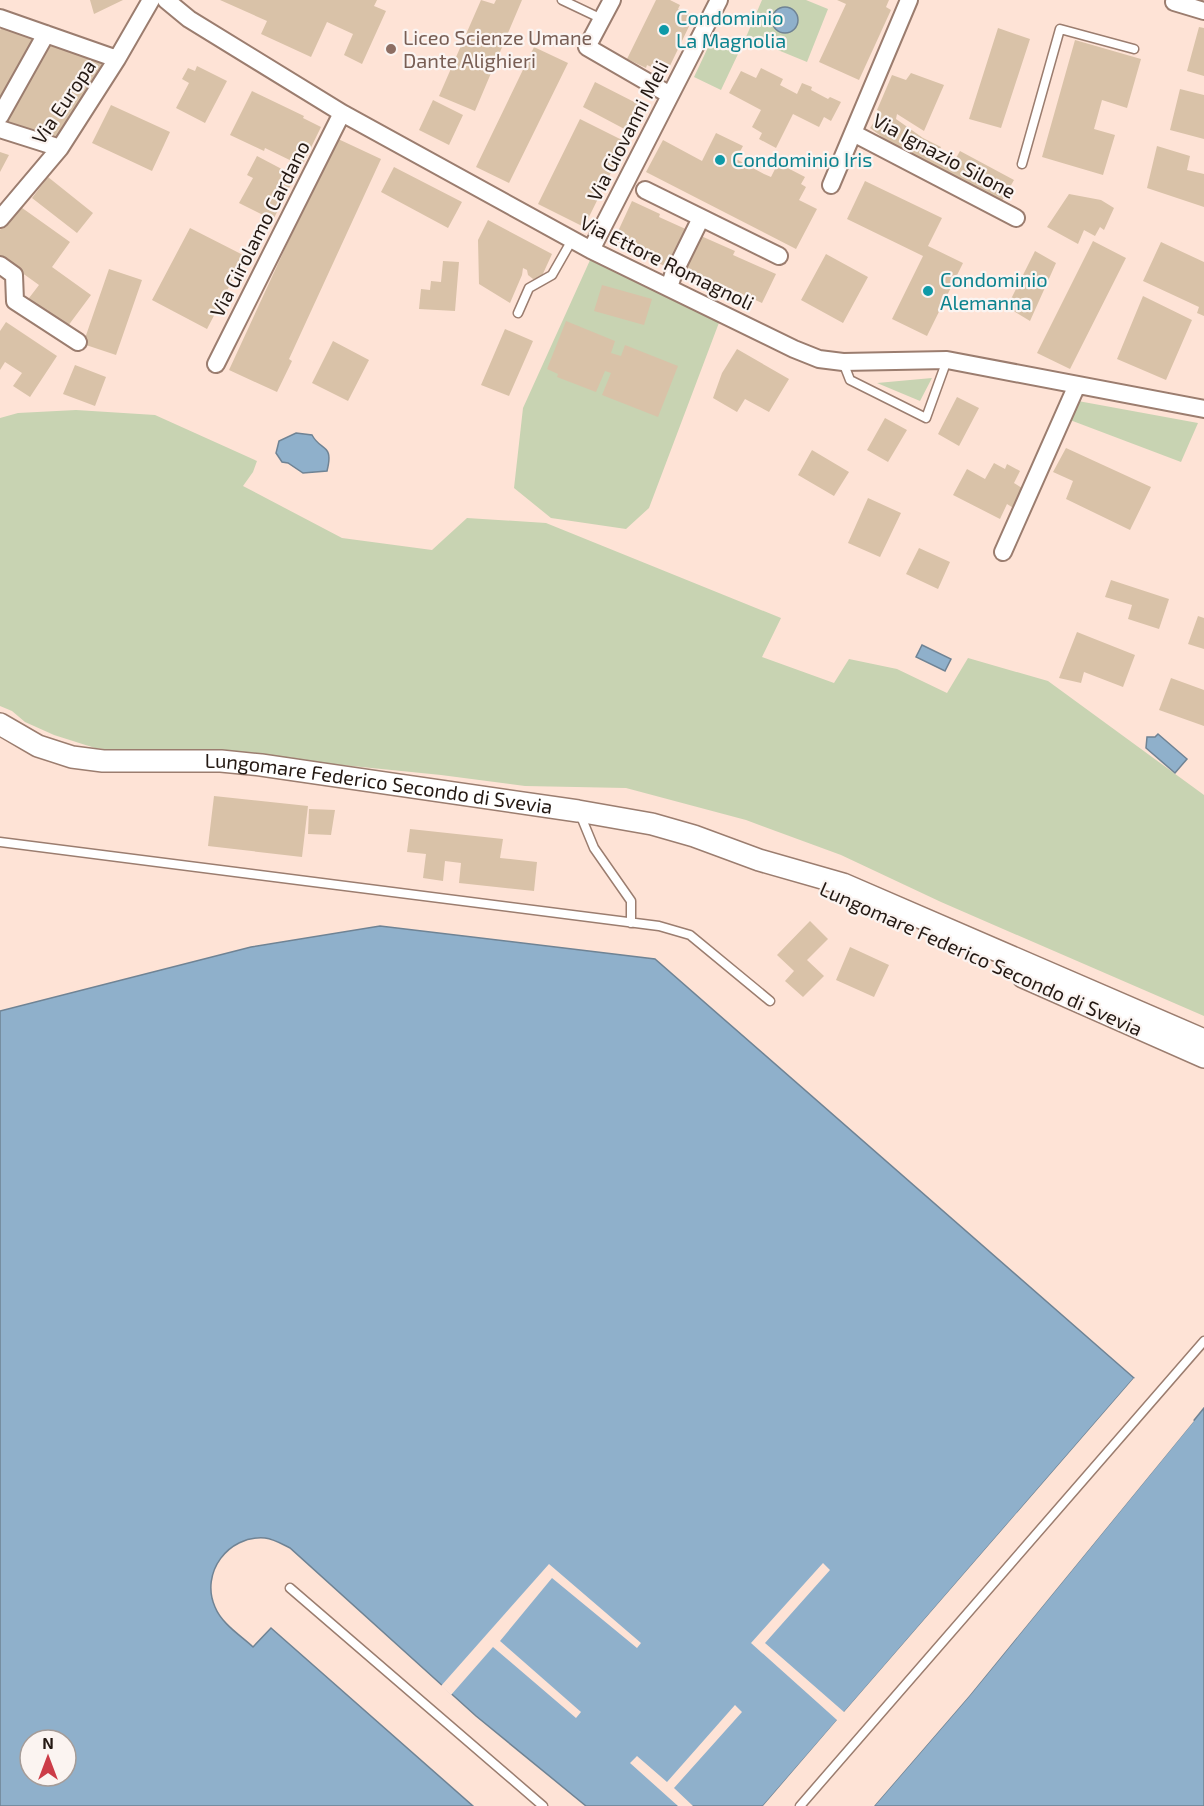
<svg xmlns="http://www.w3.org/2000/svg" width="1204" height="1806" font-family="'Exo 2',sans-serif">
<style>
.green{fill:#c8d3b2}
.water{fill:#8fb0cb;stroke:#6f8394;stroke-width:1.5;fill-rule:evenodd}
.pier{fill:#fee3d6}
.building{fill:#d9c2a8}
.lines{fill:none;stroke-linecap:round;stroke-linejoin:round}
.service-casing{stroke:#9b7d6f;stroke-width:11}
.minor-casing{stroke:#9b7d6f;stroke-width:20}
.tertiary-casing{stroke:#9b7d6f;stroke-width:24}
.service{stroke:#fff;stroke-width:8}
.minor{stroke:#fff;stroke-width:16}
.tertiary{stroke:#fff;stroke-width:21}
.culture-dot{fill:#0f9aa8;stroke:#fbf4f1;stroke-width:2}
.education-dot{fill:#8d6e63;stroke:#fbf4f1;stroke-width:2}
.labels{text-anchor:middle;stroke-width:4.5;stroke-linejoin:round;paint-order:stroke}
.culture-label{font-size:20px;fill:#0d838f;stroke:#fbf4f1;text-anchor:start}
.education-label{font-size:20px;fill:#785e54;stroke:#fbf4f1;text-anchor:start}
.street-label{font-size:20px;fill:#241913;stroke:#fbf4f1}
</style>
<rect width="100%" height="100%" fill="#fee3d6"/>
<path class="green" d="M762,0H806L828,9L807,62L746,37Z
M711,41L738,54L721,90L694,77Z
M591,258L720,320L649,508L626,529L551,518L514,488L523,408Z
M932,378L920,401L877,383Z
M1078,401L1198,423L1181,462L1070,420Z
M76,410L155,415L257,461L253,472L243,486L342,538L432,550L467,518L546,523L781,618L762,657L834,683L849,659L897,669L947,693L968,658L1048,681L1204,795V1016L941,902L841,855L746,820L626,788L525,786L441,775L332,764L288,757L261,759L148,754L95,748L54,735L25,722L12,711L0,706V418L18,413Z"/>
<path class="water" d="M772 20a13 13 0 1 1 26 0a13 13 0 1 1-26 0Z
M296,433L312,435C321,452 334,443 327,471L303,473L288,463L282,462L276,453L279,441Z
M922,645L951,659L945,671L916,657Z
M1158,734L1187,759L1175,773L1146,748L1147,737H1155Z
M380,926L655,959L1134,1378L763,1806H586L476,1716L290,1548C282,1544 274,1539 265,1538C228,1535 200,1573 215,1607C222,1624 240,1635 253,1647L271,1628L473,1806H0V1011L251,947ZM30,1740H66V1776H30Z
M1204,1408V1806H874L969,1696Z"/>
<path class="pier" d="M1134,1378L1137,1380L767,1806H763L837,1720L751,1643L823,1563L830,1570L765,1643L844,1712Z
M1192,1419L1194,1421L969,1696L874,1806H871L967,1694Z
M549,1564L641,1643L637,1648L552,1578L500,1641L581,1712L576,1718L493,1647L451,1695L441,1686Z
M735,1705L742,1712L674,1788L693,1806H678L630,1763L637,1756L667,1782Z"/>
<path class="building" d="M90,0H123L94,14Z
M220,0H377L374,6L386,11L362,64L344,55L353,34L327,22L311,57L261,34L267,21Z
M481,0L494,4L496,0H522L475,111L439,96Z
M656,0H670L680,5L678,9L694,16L666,74L647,65L646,68L627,59Z
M837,0H889L886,7L891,10L859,80L819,62L846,4Z
M3,26L36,39L0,98V30Z
M1199,27L1204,28V76L1187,71Z
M998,28L1030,39L1001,128L969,119Z
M1075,40L1141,59L1127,108L1102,100L1094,129L1115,135L1103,175L1042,157Z
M48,43L104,63L59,138L4,122Z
M534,47L568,63L509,183L476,167Z
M197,66L227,81L205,123L176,108L189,83L182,79L188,68L195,71Z
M761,68L783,79L780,85L797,94L802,83L812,87L811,90L828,99L830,97L841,102L831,121L824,117L819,127L793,114L776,148L759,139L762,133L752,127L761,110L729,93L741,71L756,78Z
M911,73L944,85L924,131L897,114L896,119L923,138L941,147L936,158L952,165L960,151L1014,180L998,208L909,157L870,128L881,112L877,110L892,75L906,80Z
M595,82L644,107L630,132L583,107Z
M1180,89L1204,95V139L1170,130Z
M252,91L304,116L303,118L321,127L302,166L265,148L264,151L230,135Z
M433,100L463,115L449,145L419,130Z
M111,105L170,132L152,171L92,143Z
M580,119L626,142L584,227L538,204Z
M716,133L743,146L736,159L764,174L771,177L778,163L805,177L801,184L806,187L799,200L817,209L796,249L646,172L663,140L702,161Z
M336,138L381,159L289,359L292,361L277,392L229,370Z
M1157,146L1190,156L1187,170L1204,174V207L1147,188Z
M0,152L9,155L0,172Z
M257,156L295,176L273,220L239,203L253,178L247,175Z
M394,167L462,202L448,228L381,192Z
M48,177L93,213L77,233L32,198Z
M865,181L942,218L928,246L963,263L927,336L892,319L923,256L847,219Z
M1069,194L1101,200L1114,208L1104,230L1100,227L1095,236L1084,230L1078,244L1047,227Z
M632,201L660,214L659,217L690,231L672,270L614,240Z
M18,205L70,242L52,267L91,295L65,330L26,302L39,285L0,257V230Z
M488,220L552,254L541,278L533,279L528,275L527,270L523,268L522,275L510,303L479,284L478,240Z
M190,228L245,256L207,329L152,300Z
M701,236L735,251L733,255L776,274L762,303L720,284L718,287L685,272Z
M1093,241L1126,258L1070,369L1037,353Z
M1161,242L1204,262V316L1197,313L1199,307L1143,281Z
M1035,251L1056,263L1030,321L1007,307Z
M826,254L868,277L843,323L801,300Z
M443,261L459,262L455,311L419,309L421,289L430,290L431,281L441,282Z
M109,269L142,280L116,355L83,344Z
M602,285L652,299L644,325L594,311Z
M1143,296L1192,320L1166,380L1117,359Z
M566,321L615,341L611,353L621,356L625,345L678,366L658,417L602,395L611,373L605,371L596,392L557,377L558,374L547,369Z
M6,322L57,356L30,397L13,386L22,373L5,362L0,370V331Z
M505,329L533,341L509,396L481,385Z
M333,341L369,360L348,401L312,383Z
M737,349L789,379L769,412L745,399L737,412L713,398L722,373Z
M75,365L106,377L95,406L63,394Z
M957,397L979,408L959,446L938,434Z
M885,418L907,430L888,462L867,450Z
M1066,448L1151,487L1130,530L1066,499L1073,481L1053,472Z
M812,450L849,472L834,496L798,475Z
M994,463L1005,469L1007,464L1020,471L1014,483L1025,490L1015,509L1007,504L1000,519L953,495L967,469L985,479Z
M868,498L901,513L880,557L848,543Z
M919,548L950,562L938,589L906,574Z
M1111,580L1169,599L1159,629L1128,619L1132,605L1105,597Z
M1198,616L1204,618V649L1188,644Z
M1077,632L1135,655L1123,687L1084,672L1081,683L1059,678Z
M1171,678L1204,690V726L1159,710Z
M214,796L308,806L302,857L208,846Z
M309,809L335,810L331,835L308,834Z
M410,829L503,839L500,858L537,862L534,891L459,883L461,863L445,861L443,881L423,878L426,854L407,852Z
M810,921L828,939L807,960L824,976L803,997L785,981L794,971L777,955Z
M850,947L889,965L874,997L836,980Z"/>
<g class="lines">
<g class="service-casing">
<path id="service" d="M562,0L602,19
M1022,164L1060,29L1134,49
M518,313L529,288L552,275L572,240
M843,362L850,380L926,418L947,360
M580,814L594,848L631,901V923
M0,842L659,926L690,935L770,1001
M290,1588L543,1806
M800,1806L1204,1341"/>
</g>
<g class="minor-casing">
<path id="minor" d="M166,0L189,19L342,113L591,250L794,349L819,359L843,362L947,360L1204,409
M612,0L587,47L670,95
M1174,2L1204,11
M0,18L117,59
M0,116L46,34
M0,129L60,148
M853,133L1016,218
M831,185L909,0
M645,190L779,256
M0,219L60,148L117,59L151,0
M591,250L719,0
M0,265L14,275L15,301L78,342
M669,288L673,275L701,218
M216,364L342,113
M1003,552L1077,385"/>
</g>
<g class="tertiary-casing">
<g id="tertiary">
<path id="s1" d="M0,724L38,746L72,757L103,761H221L261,765L578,811L652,824L694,836L759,860L843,884L1204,1040"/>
<path d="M1023,977L1204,1057"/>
</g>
</g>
<use href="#service" class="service"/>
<use href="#minor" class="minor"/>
<use href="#tertiary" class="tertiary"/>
</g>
<g class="culture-dot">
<circle cx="664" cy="30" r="6"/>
<circle cx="720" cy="160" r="6"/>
<circle cx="928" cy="291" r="6"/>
</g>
<circle class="education-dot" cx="391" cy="49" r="6"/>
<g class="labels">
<g class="culture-label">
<text x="676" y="25">Condominio<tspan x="676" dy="23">La Magnolia</tspan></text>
<text x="732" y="167">Condominio Iris</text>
<text x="940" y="287">Condominio<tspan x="940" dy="23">Alemanna</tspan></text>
</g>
<g class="education-label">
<text x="403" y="45">Liceo Scienze Umane<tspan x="403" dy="23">Dante Alighieri</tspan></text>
</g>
<g class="street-label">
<text transform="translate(64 102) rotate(-56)" y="7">Via Europa</text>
<text transform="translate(628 131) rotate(-63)" y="7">Via Giovanni Meli</text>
<text transform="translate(944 156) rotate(28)" y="7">Via Ignazio Silone</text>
<text transform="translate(260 229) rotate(-63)" y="7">Via Girolamo Cardano</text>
<text transform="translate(667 263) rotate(26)" y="7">Via Ettore Romagnoli</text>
<text dy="7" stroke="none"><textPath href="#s1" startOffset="388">Lungomare Federico Secondo di Svevia</textPath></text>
<text transform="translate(981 959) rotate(24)" y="7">Lungomare Federico Secondo di Svevia</text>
</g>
</g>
<g transform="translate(48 1758)"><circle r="28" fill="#fbf4f1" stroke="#a59c98" stroke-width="1.5"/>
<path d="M0-4.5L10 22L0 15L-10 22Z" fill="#cc3c48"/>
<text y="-9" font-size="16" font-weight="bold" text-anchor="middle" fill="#241913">N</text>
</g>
</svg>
